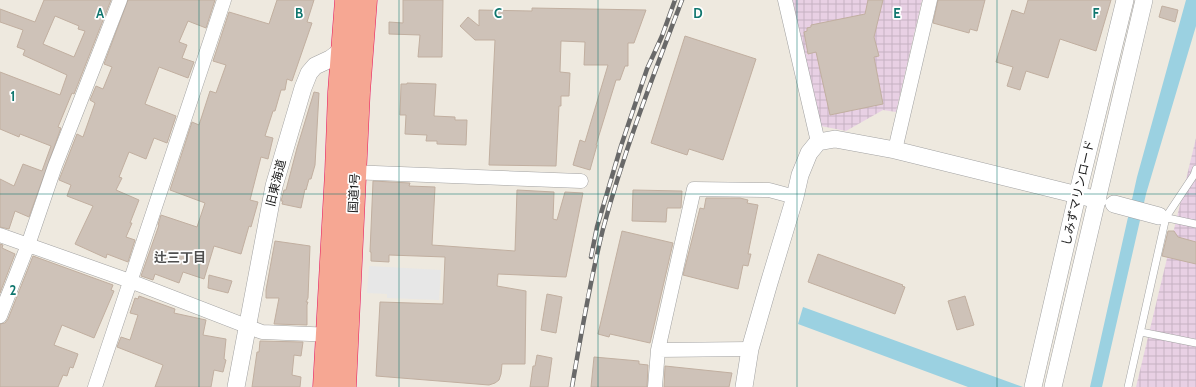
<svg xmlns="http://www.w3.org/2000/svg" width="1196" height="387" font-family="Cabin,'Noto Sans JP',sans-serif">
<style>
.industrial{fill:url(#industrial-grid)}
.parking{fill:#e7e7e7}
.water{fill:#9bd1e1}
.building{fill:#cec2b8;stroke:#c1afa0;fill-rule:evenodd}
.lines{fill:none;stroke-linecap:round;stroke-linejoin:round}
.service-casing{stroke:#a2a2a2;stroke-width:8}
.minor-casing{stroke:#a2a2a2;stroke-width:15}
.tertiary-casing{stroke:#a2a2a2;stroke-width:18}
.trunk-casing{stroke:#e6135c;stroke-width:23}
.service{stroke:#fff;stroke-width:7}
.minor{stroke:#fff;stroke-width:14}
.tertiary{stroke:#fff;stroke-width:17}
.trunk{stroke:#f6a793;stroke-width:22}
.rail-casing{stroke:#696969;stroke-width:4.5}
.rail{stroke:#fff;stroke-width:3;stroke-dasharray:9;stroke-linecap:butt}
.grid{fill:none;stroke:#0f766e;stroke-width:1;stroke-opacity:0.55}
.labels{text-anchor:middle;stroke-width:3.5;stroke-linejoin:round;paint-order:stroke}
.street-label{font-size:12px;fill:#1b1b1b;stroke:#fff}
.neighbourhood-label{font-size:13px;font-weight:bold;fill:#4e4e4e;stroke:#fff}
.grid-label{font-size:13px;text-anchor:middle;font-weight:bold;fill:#0f766e;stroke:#fff;stroke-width:3.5;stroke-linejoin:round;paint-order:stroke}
</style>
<defs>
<pattern id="industrial-grid" width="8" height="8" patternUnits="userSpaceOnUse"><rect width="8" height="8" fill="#e8d0e4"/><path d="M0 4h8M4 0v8" fill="none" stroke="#c6b2c3"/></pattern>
</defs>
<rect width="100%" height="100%" fill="#eee9df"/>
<path class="industrial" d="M789,0H922L896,112L883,110L846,131L821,126Z
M1196,138V387H1136Z"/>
<path class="parking" d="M369,266L441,270L439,300L387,298V294L367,293Z"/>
<path class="water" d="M1186,0H1196V26L1146,194L1102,387H1090L1137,177Z
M803,307L1023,387H968L798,324Z"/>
<path class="building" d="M44,0H111L74,94L72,93L58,127L61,128L29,217L15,211L9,229L0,227V179L14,186L23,164L42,171L51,146L20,134L19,137L0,129V72L60,95L67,75L23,55L25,50L17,47L23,30L0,22V9L35,22ZM55,16L79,26L78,29L85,31L74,57L43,44Z
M128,0H215L206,28L188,21L179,42L187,45L182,58L194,62L188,78L159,67L145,104L176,116L167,143L154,138L146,159L129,152L119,177L122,178L116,190L139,200L130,223H132L126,237L135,240L128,262L107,254L106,258L75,244L93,206L67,196L71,185L59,180L77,134L83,137L95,103L90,100L96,86L103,89L112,67L104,64Z
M277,0H314L307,22L312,23L292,81L287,79L285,90H281L275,111H273L265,136L273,138L268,159L261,157L250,200L258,202L251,227L249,226L241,254L214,246L204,279L183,272L179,283L155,274L153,280L141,276L159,225H158L161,215L197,227L205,203L170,190L192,122L199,125L210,91L216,93L226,65L213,61L229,12L269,24Z
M403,0H443L442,57H418L420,35L389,34V22L403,23Z
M868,0H883L874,37L879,56L874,57L883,104L830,115L816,52L808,54L804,32L807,31V28L811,27V25L865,14Z
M938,0H985L977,31L970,29L969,33L933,23Z
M1028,0H1111L1096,51L1060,39L1048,78L1026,71L1020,90L1007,86L1013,67L996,62L1012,10L1024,14Z
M1162,6L1178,10L1175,22L1159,17Z
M532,8L646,10L634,43H628V66H625L620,80H616L596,145H597L590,170L573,165L580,140L585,142L608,65H584L585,42L561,41L560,72L570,73L569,96H561V106H559L556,166L489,165L495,40H475L460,26L468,17L479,26V10L532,11Z
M685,36L756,59L723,160L689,149L687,155L651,143Z
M407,83L436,84L434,116L455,117V120H467L466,145L437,144V141H426L427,135L405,134L406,115H400L401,84H407Z
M314,92L319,93L315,165L311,179H309L306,190L305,189L301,208L282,204L283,201H281L284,190H286L297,148Z
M373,181L410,183L409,186L435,187L432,245L515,251L517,190L554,192L553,219L557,220L565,192L583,193L566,277L498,274L497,286L526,291L525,364H502L501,374L499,380L495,383L489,385L376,376L380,302L443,304L445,257L389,255V262L371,261V252H370Z
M633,190L682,191L681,208H667L666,222L632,221Z
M706,198H740L748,200L747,203L758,205L748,254H751L748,266L743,265L738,289L683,275L700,208L704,209Z
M622,231L673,243L650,343L610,334L609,337L598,334Z
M1168,231H1174L1178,237L1196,242V264L1162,256Z
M275,241L310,246L308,298L306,302H308L307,305V325L274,324L279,298H266V290Z
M0,244L3,245L2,248L15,254L0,293Z
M818,254L903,285L902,286L905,287L895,314L808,282Z
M33,256L113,285L111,290L114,291L94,338L62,325L54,345L78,354L73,368L70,367L67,376L63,375L58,387H0V324L5,323L8,319Z
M209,275L232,281L228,293L208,288Z
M547,294L562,297L556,333L541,330Z
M139,296L175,309L174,313L206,320L203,335L226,339L224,359L226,360L223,372L214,370L211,387H155L163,365L117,347L121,337L130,340L138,315L130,313L135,298L138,299Z
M965,296L974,325L957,330L948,301Z
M260,341L303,342L301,356L294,355L292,375L301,377L300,387H252L257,352H259Z
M537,355L552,358L548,387H530L533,366H535Z
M594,357L639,361V364L648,365L647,387H591Z
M665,366L732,373L729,387H664Z"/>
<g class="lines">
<g class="service-casing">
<path id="service" d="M1163,217L1196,224
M1141,332L1196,343
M1128,387L1166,217L1194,175L1196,169"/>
</g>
<g class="minor-casing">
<path id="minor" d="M785,0L818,142
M895,150L930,0
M349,172L581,181
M0,235L130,281L262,332L334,335
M0,316L28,245L55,166L120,0
M658,350L750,349
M95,387L224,0
M655,387L658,350L694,189L769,190L795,197"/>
</g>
<g class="tertiary-casing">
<path id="tertiary" d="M1114,204L1159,216
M236,387L274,186L303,88L309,73L315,66L330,59L337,54L345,42
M744,387L750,349L769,283L795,197L800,175L809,153L818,142L835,139L895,150L1098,200
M1033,387L1077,196L1125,0
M1053,387L1144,0"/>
</g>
<g class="trunk-casing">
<path id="trunk" d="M324,387L336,172L339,92L346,0
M345,387L359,92L366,0"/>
</g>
<use href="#service" class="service"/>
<use href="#minor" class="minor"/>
<use href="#tertiary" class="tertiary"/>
<use href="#trunk" class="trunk"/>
<g class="rail-casing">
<path id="rail" d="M591,257L597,227L621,146L647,69L662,36L675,0
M572,387C581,334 590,281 603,229C624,151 653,76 682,0"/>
</g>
<use href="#rail" class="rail"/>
</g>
<path class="grid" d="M199,0V387M399,0V387M598,0V387M797,0V387M997,0V387M0,194H1196"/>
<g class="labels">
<g class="street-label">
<text transform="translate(276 183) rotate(-76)" y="4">旧東海道</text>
<text transform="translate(354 193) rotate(-87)" y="4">国道1号</text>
<text transform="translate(1078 193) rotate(-77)" y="4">しみずマリンロード</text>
</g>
<g class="neighbourhood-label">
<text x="180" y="262">辻三丁目</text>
</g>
</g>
<g class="grid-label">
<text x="100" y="18">A</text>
<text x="299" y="18">B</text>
<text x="498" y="18">C</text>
<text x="698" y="18">D</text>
<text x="897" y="18">E</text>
<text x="1096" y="18">F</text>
<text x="13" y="101">1</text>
<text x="13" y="295">2</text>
</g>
</svg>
